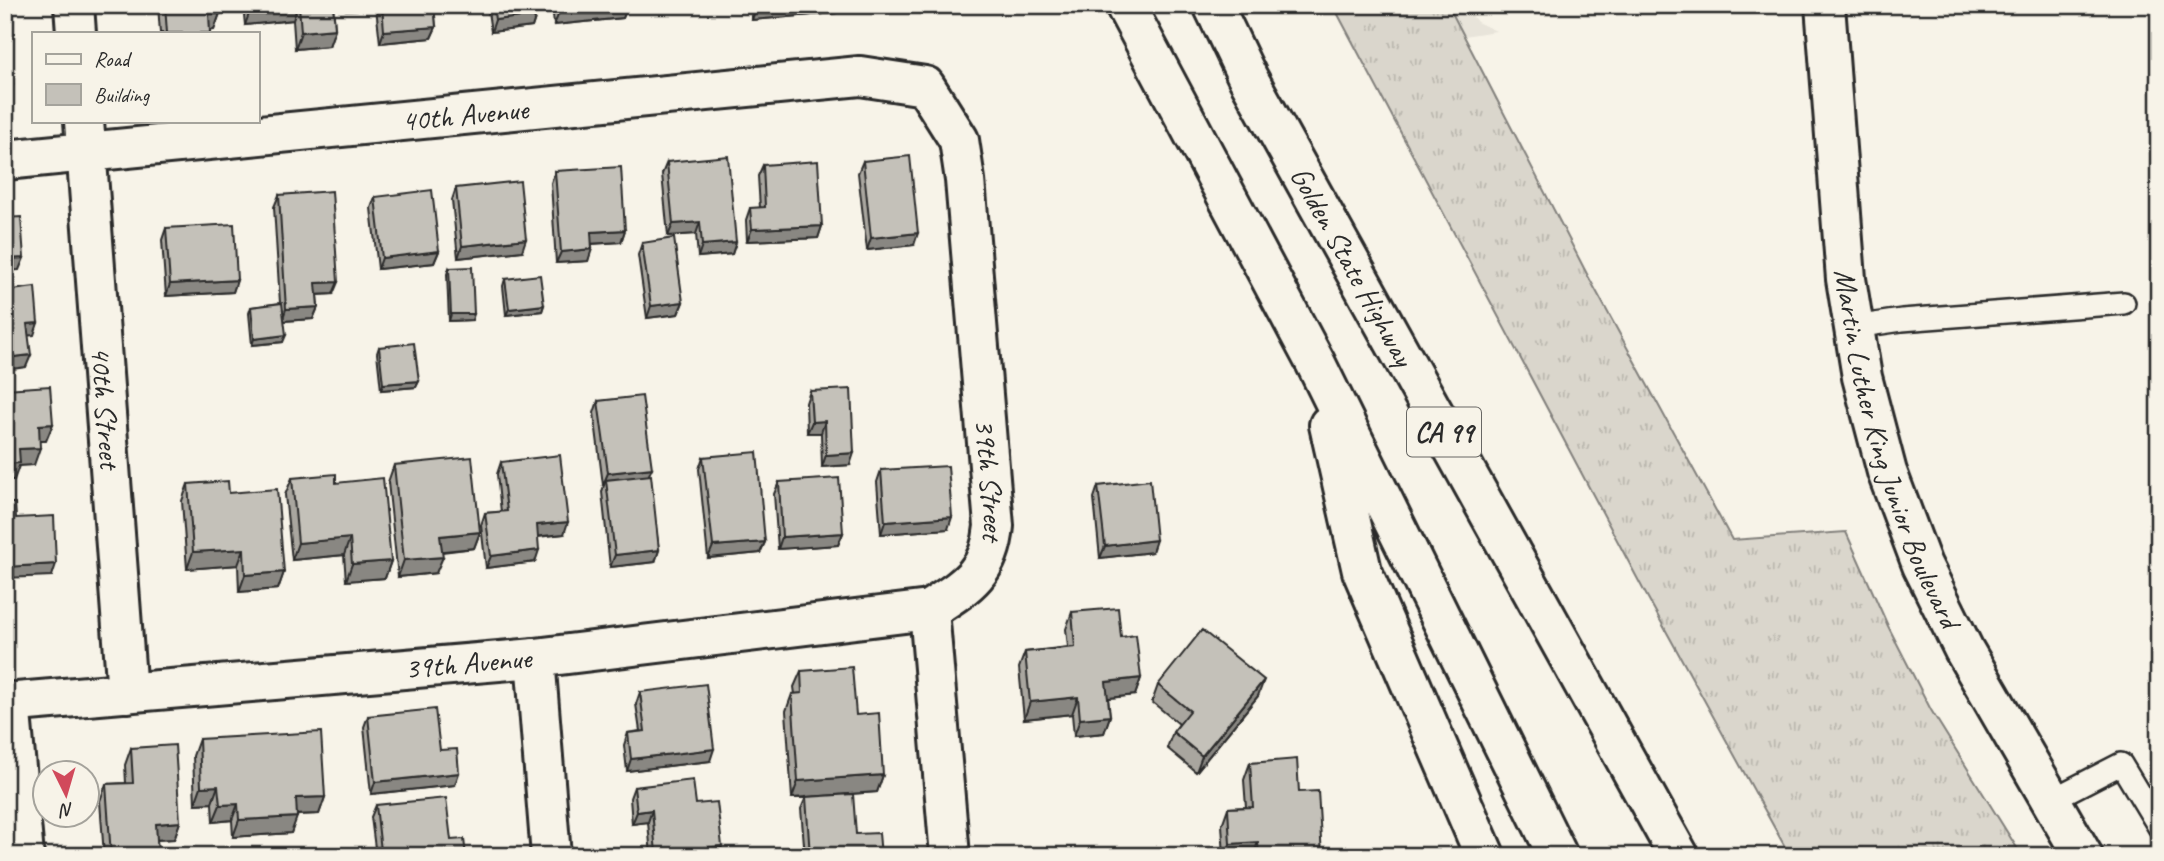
<svg xmlns="http://www.w3.org/2000/svg" width="2164" height="861" font-family="Caveat,sans-serif">
<style>
.built{fill:#e8e4da}
.grass{fill:url(#grass-tufts);stroke:#82807c;stroke-width:2}
.lines{fill:none;stroke-linecap:round;stroke-linejoin:round}
.lane-casing{stroke:#2b2b2b;stroke-width:26}
.street-casing{stroke:#2b2b2b;stroke-width:44}
.secondary-casing{stroke:#2b2b2b;stroke-width:44}
.highway-casing{stroke:#2b2b2b;stroke-width:44}
.lane{stroke:#f7f3e8;stroke-width:21}
.street{stroke:#f7f3e8;stroke-width:38}
.secondary{stroke:#f7f3e8;stroke-width:38}
.highway{stroke:#f7f3e8;stroke-width:38}
.wall{fill:#a9a69f;stroke:#2b2b2b;stroke-width:2}
.shaded-wall{fill:#898782;stroke:#2b2b2b;stroke-width:2}
.building{fill:#c4c1b9;stroke:#2b2b2b;stroke-width:2}
.labels{text-anchor:middle;stroke-width:5;stroke-linejoin:round;paint-order:stroke}
.shield{fill:#f7f3e8;stroke:#686764;stroke-width:2}
.shield-label{font-size:28px;font-weight:bold;fill:#2b2b2b}
.street-label{font-size:30px;fill:#2b2b2b;stroke:#f7f3e8}
</style>
<defs>
<pattern id="grass-tufts" width="24" height="20" patternUnits="userSpaceOnUse" patternTransform="scale(1.75)"><rect width="24" height="20" fill="#dad6cc"/><path d="M3 7l-1-3M5 7V3M7 7l1-3M15 17l-1-3M17 17v-4M19 17l1-3" fill="none" stroke="#bbb8af"/></pattern>
</defs>
<rect width="100%" height="100%" fill="#f7f3e8"/>
<filter id="ink" filterUnits="userSpaceOnUse"><feTurbulence type="fractalNoise" baseFrequency=".0143" numOctaves="2"/><feDisplacementMap in="SourceGraphic" scale="14" xChannelSelector="R" yChannelSelector="G"/><feConvolveMatrix kernelMatrix="1 2 1 2 8 2 1 2 1" color-interpolation-filters="sRGB"/></filter>
<g filter="url(#ink)">
<path class="built" d="M1448,5H1464L1477,22L1496,31L1464,36Z"/>
<path class="grass" d="M1333,5H1448L1588,276L1732,540L1846,532L1888,626L1931,710L2022,856H1790L1643,589Z"/>
<g class="lines">
<g class="lane-casing">
<path id="lane" d="M1854,327L1902,320L2124,303
M2051,800L2121,764L2159,827"/>
</g>
<g class="street-casing">
<g id="street">
<path d="M74,5L76,33"/>
<path id="s1" d="M84,121L127,693"/>
<path id="s2" d="M5,160L860,76L925,86L959,140L965,180L994,526C990,573 966,586 929,610L535,658L5,703"/>
<path d="M929,610L950,856"/>
<path d="M535,658L551,856"/>
<path d="M10,702L24,856"/>
</g>
</g>
<g class="secondary-casing">
<g id="secondary">
<path id="s3" d="M1825,5L1846,279L1862,377L1887,472L1922,565L1964,650L2083,856"/>
</g>
</g>
<g class="highway-casing">
<g id="highway">
<path d="M1125,5L1315,362L1558,856"/>
<path id="s4" d="M1213,5L1248,78L1679,856"/>
<path d="M1329,425L1362,571L1485,856"/>
</g>
</g>
<use href="#lane" class="lane"/>
<use href="#street" class="street"/>
<use href="#secondary" class="secondary"/>
<use href="#highway" class="highway"/>
</g>
<path class="wall" d="M158,5H220V13L214,30H210V33H160Z
M243,5H333L335,29L329,46L295,49L293,20L245,25Z
M346,5H434L436,27L431,38L380,43L376,8L346,10Z
M487,5H535L536,15L532,27L491,32Z
M552,5H628L623,18L554,25Z
M751,5H839L836,13L752,20Z
M863,161L914,245L867,250L858,173Z
M667,162L736,242L732,254L698,257L696,234L668,236L662,174Z
M763,165L822,226L818,238L747,241L746,220L750,208H760L758,176Z
M555,171L625,230L621,242L592,244L588,261L556,263L551,183Z
M456,188L522,251L458,258L452,200Z
M279,195L333,294L317,295L318,307L313,319L284,321L283,342L252,345L249,313L251,307L280,303L274,207Z
M375,197L439,251L434,263L378,269L371,208Z
M166,228L237,280L233,292L166,296L162,240Z
M642,243L683,302L678,314L647,318L638,255Z
M449,268L472,320L449,321L447,274Z
M505,279L544,305L542,311L506,315L503,286Z
M379,347L419,381L416,387L381,390L377,353Z
M810,391L850,465L822,467L821,433H807L806,403Z
M598,401L649,475L659,550L655,562L610,567L602,492L604,485H603L594,413Z
M703,457L765,542L760,553L708,558L699,469Z
M501,462L564,534L538,537L535,562L486,568L481,525L485,513L501,512L497,474Z
M394,465L480,532L474,548L442,552L436,573L398,577L388,482Z
M881,470L948,529L881,534L877,482Z
M292,478L336,483L391,561L385,578L346,581L344,555L292,560L285,495Z
M779,482L843,533L838,545L778,549L774,494Z
M188,484L229,493L284,572L278,589L239,592L238,565L187,569L182,501Z
M1098,486L1152,552L1100,558L1094,498Z
M1072,612L1121,637L1141,678L1135,695L1108,698L1110,716L1104,733L1074,736L1072,714L1024,719L1019,668L1025,652L1068,647L1066,629Z
M801,671L856,715L883,775L877,792L792,798L786,711L792,694H795L794,687Z
M1158,685L1258,696L1196,772L1167,748L1173,732L1179,724L1152,702Z
M640,692L710,761L627,771L624,745L628,733L640,731L636,704Z
M368,716L440,750L455,785L371,794L364,727Z
M199,739L325,797L319,814L297,815L291,833L233,837L232,820L213,822L212,803L195,804L193,756Z
M131,748L180,822L174,839L157,840L158,856H104L100,801L106,784L126,783L125,765Z
M1250,763L1299,792L1322,856H1224L1222,825L1228,808L1246,807L1244,780Z
M634,787L696,804L722,846L718,856H651L648,822L632,824L630,798Z
M806,797L856,834L881,856H805L801,809Z
M376,805L451,840L466,856H376L371,817Z"/>
<path class="shaded-wall" d="M276,5H298L293,20L245,25L251,8Z
M348,5H377L376,8L346,10Z
M591,5H628L623,18L554,25L561,8Z
M757,5H839L836,13L752,20Z
M220,13L214,30L203,31L209,14Z
M536,15L532,27L491,32L495,20Z
M436,27L431,38L380,43L384,31Z
M335,29L329,46L295,49L301,32Z
M13,85L9,97H5V86Z
M700,222L696,234L668,236L673,224Z
M822,226L818,238L747,241L752,229Z
M625,230L621,242L587,244L591,232Z
M918,233L914,245L867,250L871,238Z
M526,239L522,251L458,258L462,246Z
M736,242L732,254L698,257L702,245Z
M592,249L588,261L556,263L561,252Z
M439,251L434,263L378,269L382,258Z
M24,258L19,270L5,271V259Z
M237,280L233,292L166,296L170,284Z
M338,282L333,294L312,295L316,283Z
M683,302L678,314L647,318L651,306Z
M544,305L542,311L506,315L509,309Z
M318,307L313,319L282,321L286,309Z
M451,314H474L472,320L449,321Z
M38,323L34,335L23,336L27,324Z
M286,335L283,342L252,345L254,339Z
M31,355L26,367L5,370V358Z
M419,381L416,387L381,390L383,384Z
M825,421L821,433H807L812,422Z
M53,424L46,441H33L39,425Z
M40,448L34,465L19,466L14,480H5V464L19,449Z
M854,453L850,465L822,467L826,455Z
M652,468L647,479L606,480L604,485H603L608,473Z
M952,517L948,529L881,534L885,522Z
M568,522L564,534L532,537L537,525Z
M480,532L474,548L434,552L440,536Z
M843,533L838,545L778,549L782,537Z
M350,538L344,555L292,560L298,543Z
M1156,540L1152,552L1100,558L1105,546Z
M765,542L760,553L708,558L713,546Z
M244,549L238,565L187,569L193,552Z
M539,550L535,562L486,568L491,556Z
M659,550L655,562L610,567L615,555Z
M443,557L436,573L398,577L404,560Z
M391,561L385,578L346,581L352,564Z
M56,564L52,576L5,578V567Z
M284,572L278,589L239,592L245,575Z
M1141,678L1135,695L1100,699L1106,682Z
M1264,680L1258,696L1196,772L1202,756Z
M1078,697L1072,714L1024,719L1030,702Z
M1110,716L1104,733L1074,736L1080,719Z
M714,749L710,761L627,771L631,759Z
M459,773L455,785L371,794L375,782Z
M883,775L877,792L792,798L798,781Z
M218,786L212,803L195,804L201,787Z
M325,797L319,814L290,815L296,798Z
M238,804L232,820L213,822L220,805Z
M652,810L648,822L632,824L637,812Z
M297,817L291,833L233,837L239,820Z
M180,822L174,839L150,840L156,824Z
M1258,842L1253,856H1226L1230,844Z
M722,846L718,856H655L656,853Z
M407,848L404,856H379L381,851Z"/>
<path class="building" d="M5,5L13,85L5,86Z
M165,5H220V13L209,14L210,33H167Z
M251,5H276L251,8Z
M299,5H333L335,29L301,32Z
M382,5H434L436,27L384,31Z
M493,5H535L536,15L495,20Z
M560,5H591L561,8Z
M728,156L736,242L702,245L700,222L673,224L667,162Z
M910,156L918,233L871,238L863,161Z
M818,161L822,226L752,229L750,208L765,207L763,165Z
M621,167L625,230L591,232L592,249L561,252L555,171Z
M520,181L526,239L462,246L456,188Z
M432,190L439,251L382,258L375,197Z
M332,191L338,282L316,283L318,307L286,309L279,195Z
M21,217L24,258L5,259V218Z
M234,224L237,280L170,284L166,228Z
M674,238L683,302L651,306L642,243Z
M472,267L474,314H451L449,268Z
M540,275L544,305L509,309L505,279Z
M35,287L38,323L27,324L31,355L5,358V291Z
M282,303L286,335L254,339L251,307Z
M414,343L419,381L383,384L379,347Z
M50,386L53,424L39,425L40,448L19,449L20,463L5,464V389Z
M851,389L854,453L826,455L825,421L812,422L810,391Z
M642,396L652,468L608,473L598,401Z
M757,452L765,542L713,546L703,457Z
M560,455L568,522L537,525L539,550L491,556L485,513L507,511L501,462Z
M472,457L480,532L440,536L443,557L404,560L394,465Z
M948,466L952,517L885,522L881,470Z
M336,474V483L383,478L391,561L352,564L350,538L298,543L292,478Z
M651,475L659,550L615,555L606,480Z
M839,478L843,533L782,537L779,482Z
M1150,480L1156,540L1105,546L1098,486Z
M228,481L229,493L277,489L284,572L245,575L244,549L193,552L188,484Z
M5,503H15L16,518L54,516L56,564L5,567Z
M1118,608L1121,637L1136,635L1141,678L1106,682L1110,716L1080,719L1078,697L1030,702L1025,652L1075,647L1072,612Z
M1202,630L1264,680L1202,756L1173,732L1190,711L1158,685Z
M852,667L856,715L879,713L883,775L798,781L792,694L802,693L801,671Z
M706,684L714,749L631,759L628,733L645,731L640,692Z
M435,709L440,750L457,749L459,773L375,782L368,716Z
M321,732L325,797L296,798L297,817L239,820L238,804L220,805L218,786L201,787L199,739Z
M175,745L180,822L156,824L158,856H111L106,784L133,783L131,748Z
M1297,759L1299,792L1318,791L1322,856H1259L1258,842L1230,844L1228,808L1253,807L1250,763Z
M693,780L696,804L717,802L722,846L656,853L652,810L637,812L634,787Z
M853,794L856,834L879,833L881,856H810L806,797Z
M446,798L451,840L464,839L466,856H407V848L381,851L376,805Z"/>
</g>
<g class="labels">
<rect class="shield" x="1407" y="407.5" width="74" height="49" rx="5"/>
<g class="shield-label">
<text x="1444" y="442">CA 99</text>
</g>
<g class="street-label">
<text dy="10" stroke="none"><textPath href="#s2" startOffset="462">40th Avenue</textPath></text>
<text dy="10" stroke="none"><textPath href="#s4" startOffset="296">Golden State Highway</textPath></text>
<text dy="10" stroke="none"><textPath href="#s1" startOffset="287">40th Street</textPath></text>
<text dy="10" stroke="none"><textPath href="#s3" startOffset="452">Martin Luther King Junior Boulevard</textPath></text>
<text dy="10" stroke="none"><textPath href="#s2" startOffset="1330">39th Street</textPath></text>
<text transform="translate(468 663) rotate(-5)" y="10">39th Avenue</text>
</g>
</g>
<rect width="2164" height="861" fill="none" stroke="#f7f3e8" stroke-width="28"/>
<rect x="14" y="14" width="2136" height="833" fill="none" stroke="#2b2b2b" stroke-width="2.5" filter="url(#ink)"/>
<rect x="32" y="32" width="228" height="91" fill="#f7f3e8" stroke="#a5a39c" stroke-width="2"/>
<rect x="46" y="54" width="35" height="10" fill="#f7f3e8" stroke="#a5a39c" stroke-width="2"/>
<text x="94" y="66" font-size="21" fill="#2b2b2b">Road</text>
<rect x="46" y="84" width="35" height="21" fill="#c4c1b9" stroke="#a5a39c" stroke-width="2"/>
<text x="94" y="102" font-size="21" fill="#2b2b2b">Building</text>
<g transform="translate(66 794) rotate(175)"><circle r="33" fill="#f7f3e8" stroke="#a5a39c" stroke-width="2"/>
<path d="M0-5L12 26L0 18L-12 26Z" fill="#d1495b"/>
<text y="-10" font-size="19" font-weight="bold" text-anchor="middle" fill="#2b2b2b">N</text>
</g>
</svg>
